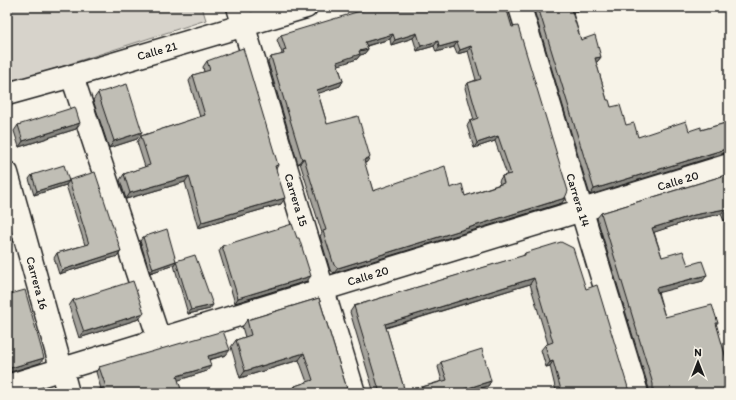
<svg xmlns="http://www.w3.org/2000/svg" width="736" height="400" font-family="Itim,sans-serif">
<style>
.green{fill:#d7d3cb;stroke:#7a7874}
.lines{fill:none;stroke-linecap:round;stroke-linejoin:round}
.minor-casing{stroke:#1c1c1c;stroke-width:25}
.secondary-casing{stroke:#1c1c1c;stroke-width:25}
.primary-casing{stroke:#1c1c1c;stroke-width:25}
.minor{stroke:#f7f3e8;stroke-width:22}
.secondary{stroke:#f7f3e8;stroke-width:22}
.primary{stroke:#f7f3e8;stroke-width:22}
.wall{fill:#a5a39c;stroke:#1c1c1c;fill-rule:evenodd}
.shaded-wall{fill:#86857f;stroke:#1c1c1c}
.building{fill:#c0beb5;stroke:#1c1c1c;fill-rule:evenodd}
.labels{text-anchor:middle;stroke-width:3;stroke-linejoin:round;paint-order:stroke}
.street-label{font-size:12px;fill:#1c1c1c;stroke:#f7f3e8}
</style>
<rect width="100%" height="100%" fill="#f7f3e8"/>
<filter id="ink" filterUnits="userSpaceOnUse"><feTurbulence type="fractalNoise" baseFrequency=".025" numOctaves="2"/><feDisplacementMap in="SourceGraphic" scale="8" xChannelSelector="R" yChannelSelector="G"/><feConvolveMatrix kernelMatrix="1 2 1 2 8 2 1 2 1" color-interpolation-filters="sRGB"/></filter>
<g filter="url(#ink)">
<path class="green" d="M7,7H202L206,20L7,84Z"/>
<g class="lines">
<g class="minor-casing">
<path id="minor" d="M72,76L159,339
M7,386L729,165"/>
</g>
<g class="secondary-casing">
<path id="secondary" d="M238,7L354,393
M520,7L637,393"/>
</g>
<g class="primary-casing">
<path id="primary" d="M7,94L72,76L306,7
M7,173L68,393"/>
</g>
<use href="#minor" class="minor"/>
<use href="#secondary" class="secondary"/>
<use href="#primary" class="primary"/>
</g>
<path class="wall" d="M506,7L562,203L334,273L330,270L320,236L322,233L300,163L298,164L268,62L271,57L281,55L282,53L277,40L281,35ZM413,38L417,51L434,46L436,52L454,47L457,54L468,51L476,80L468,83L465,88L474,120L470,121L467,126L474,148L495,141L507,175L502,176L499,181L500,184L465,196L450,188L373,191L364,163L367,162L327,124L318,93L340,86L343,81L338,65L357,59L360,55L364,54L368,49L367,46L390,39L391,45Z
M533,7H591L573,13L581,40L601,57L597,62H596L607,100L611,107L626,125L638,137L701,130L729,122V153H725L590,195Z
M207,61L278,165L276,169L281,204L198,228L185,182L126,199L120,180L124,174L145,167L137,142L141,136L200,117L189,81L193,75L204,72L203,67Z
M98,93L137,139L109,148L93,100Z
M18,125L76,129L19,147L14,131Z
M729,174V221H724L721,214L691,220L654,232L662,257L688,265L703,281L658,292L665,317L716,325L726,358L729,393H649V389L597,218L601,213Z
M32,175L69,181V180L121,251L118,256L59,274L54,258L57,253L85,245L66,185L34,195L29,179Z
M143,237L176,261L210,309L188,314L174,265L150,273L140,241Z
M222,246L307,281L235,303L219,251Z
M525,253L586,289L629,391H556L550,366L546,367L541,350L545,345L548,344L530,284L386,328L405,392L442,381L438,367L441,362L491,381L488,386L465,393H374L350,312L354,306L523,256Z
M319,298L347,389L350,393H290L295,386L307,382L299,360L240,378L231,347L236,340L245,337L242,327L247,320Z
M73,300L139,319L79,338L69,306Z
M226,355L209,360L207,371L178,380L182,393H90L91,392L101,389L96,372L99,367Z"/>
<path class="shaded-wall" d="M578,7H591L568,14L571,9Z
M417,33L413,38L391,45L395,40Z
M393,34L390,39L362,47L365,42Z
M438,41L434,46L417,51L421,46Z
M457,42L454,47L436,52L439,47Z
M471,46L468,51L457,54L460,50Z
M368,49L364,54L360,55L357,59L333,67L337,62L359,51Z
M601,57L597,62L591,64L595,58Z
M343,81L340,86L314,95L317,90Z
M80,123L76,129L19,147L23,141Z
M142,132L137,139L109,148L114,141Z
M498,136L495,141L474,148L477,143Z
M729,148V153H725L590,195L594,189Z
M370,157L367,162L360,165L364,160Z
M304,158L300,163L298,164L302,159Z
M189,176L185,182L126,199L130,193Z
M69,181L66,185L34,195L37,191Z
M285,198L281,204L198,228L202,222Z
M565,198L562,203L334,273L338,268Z
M725,209L721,214L691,220L649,234L652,228L694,215Z
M728,216H729V221H724Z
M13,240L9,247H7V242Z
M121,251L118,256L59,274L62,270Z
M176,261L174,265L150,273L153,269Z
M707,275L703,281L653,294L656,288Z
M311,276L307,281L235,303L238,298Z
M534,278L530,284L381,329L385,324Z
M213,305L210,309L188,314L191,310Z
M144,313L139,319L79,338L84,332Z
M230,350L226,355L204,361L208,356Z
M304,353L299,360L240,378L245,371Z
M44,358L40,363L7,373V369Z
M553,361L550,366L546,367L550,362Z
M211,366L207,371L173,382L177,376Z
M491,381L488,386L465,393H452Z"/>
<path class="building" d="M373,7H506L512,27L518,26L568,191L565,198L338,268L334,265L323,231L326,230L304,158L302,159L271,57L284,54L283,51L286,50L281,35ZM417,33L421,46L438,41L439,47L457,42L460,50L471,46L481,79L468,83L478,118L470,121L477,143L498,136L511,174L502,176L504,183L465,196L462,184L450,188L445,166L373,191L364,160L370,157L358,116L327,124L317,90L343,81L337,62L360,54L359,51L368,49L365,42L393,34L395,40Z
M538,7H578L571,9L581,40L595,35L601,57L595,58L607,100H609L611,107L620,105L626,125L634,123L638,137L686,121L689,131L701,127V130L729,122V148L594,189Z
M243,48L278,165L275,166L285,198L202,222L189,176L130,193L124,174L150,165L141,136L205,115L193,75L210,70L207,61Z
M127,84L142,132L114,141L98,93Z
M75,107L80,123L23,141L18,125Z
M64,165L69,181L37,191L32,175Z
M95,172L121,251L62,270L57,253L89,244L69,180Z
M729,174V216H728L725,209L694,215L652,228L662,257L683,251L688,265L702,261L707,275L656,288L665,317L712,305L718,323H716L726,358H729V393H652L653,390V384L601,213Z
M7,219L13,240L7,242Z
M292,224L297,238H299L311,276L238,298L222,246Z
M167,229L176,261L153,269L143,237Z
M561,242L573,248L586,289L597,285L629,391L630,393H551L561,390L553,361L550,362L545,345L553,342L534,278L385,324L405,392L447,380L441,362L482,349L491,381L452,393H380L354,306L525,255V253Z
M195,255L213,305L191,310L176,261Z
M133,281L144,313L84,332L73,300Z
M25,290L44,358L7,369V295Z
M319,298L347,389L350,393H297L295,386L313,380L304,353L245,371L236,340L251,335L247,320Z
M223,331L230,350L208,356L211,366L177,376L182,393H92L91,392L106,387L99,367Z
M54,388L55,392L60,391L61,393H39Z"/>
</g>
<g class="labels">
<g class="street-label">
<text transform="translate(157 51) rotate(-16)" y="4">Calle 21</text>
<text transform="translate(678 181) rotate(-17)" y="4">Calle 20</text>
<text transform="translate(296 200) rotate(73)" y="4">Carrera 15</text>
<text transform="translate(578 200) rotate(73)" y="4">Carrera 14</text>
<text transform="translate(368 276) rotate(-17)" y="4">Calle 20</text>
<text transform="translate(37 283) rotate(75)" y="4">Carrera 16</text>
</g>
</g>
<rect width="736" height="400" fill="none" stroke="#f7f3e8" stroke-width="24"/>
<rect x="12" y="12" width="712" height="376" fill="none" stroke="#1c1c1c" stroke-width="1.5" filter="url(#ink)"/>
<g transform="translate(698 362)" stroke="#f7f3e8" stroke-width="3" paint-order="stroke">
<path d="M0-3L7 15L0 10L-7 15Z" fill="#1c1c1c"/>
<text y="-6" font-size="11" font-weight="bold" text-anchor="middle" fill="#1c1c1c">N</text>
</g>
</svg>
